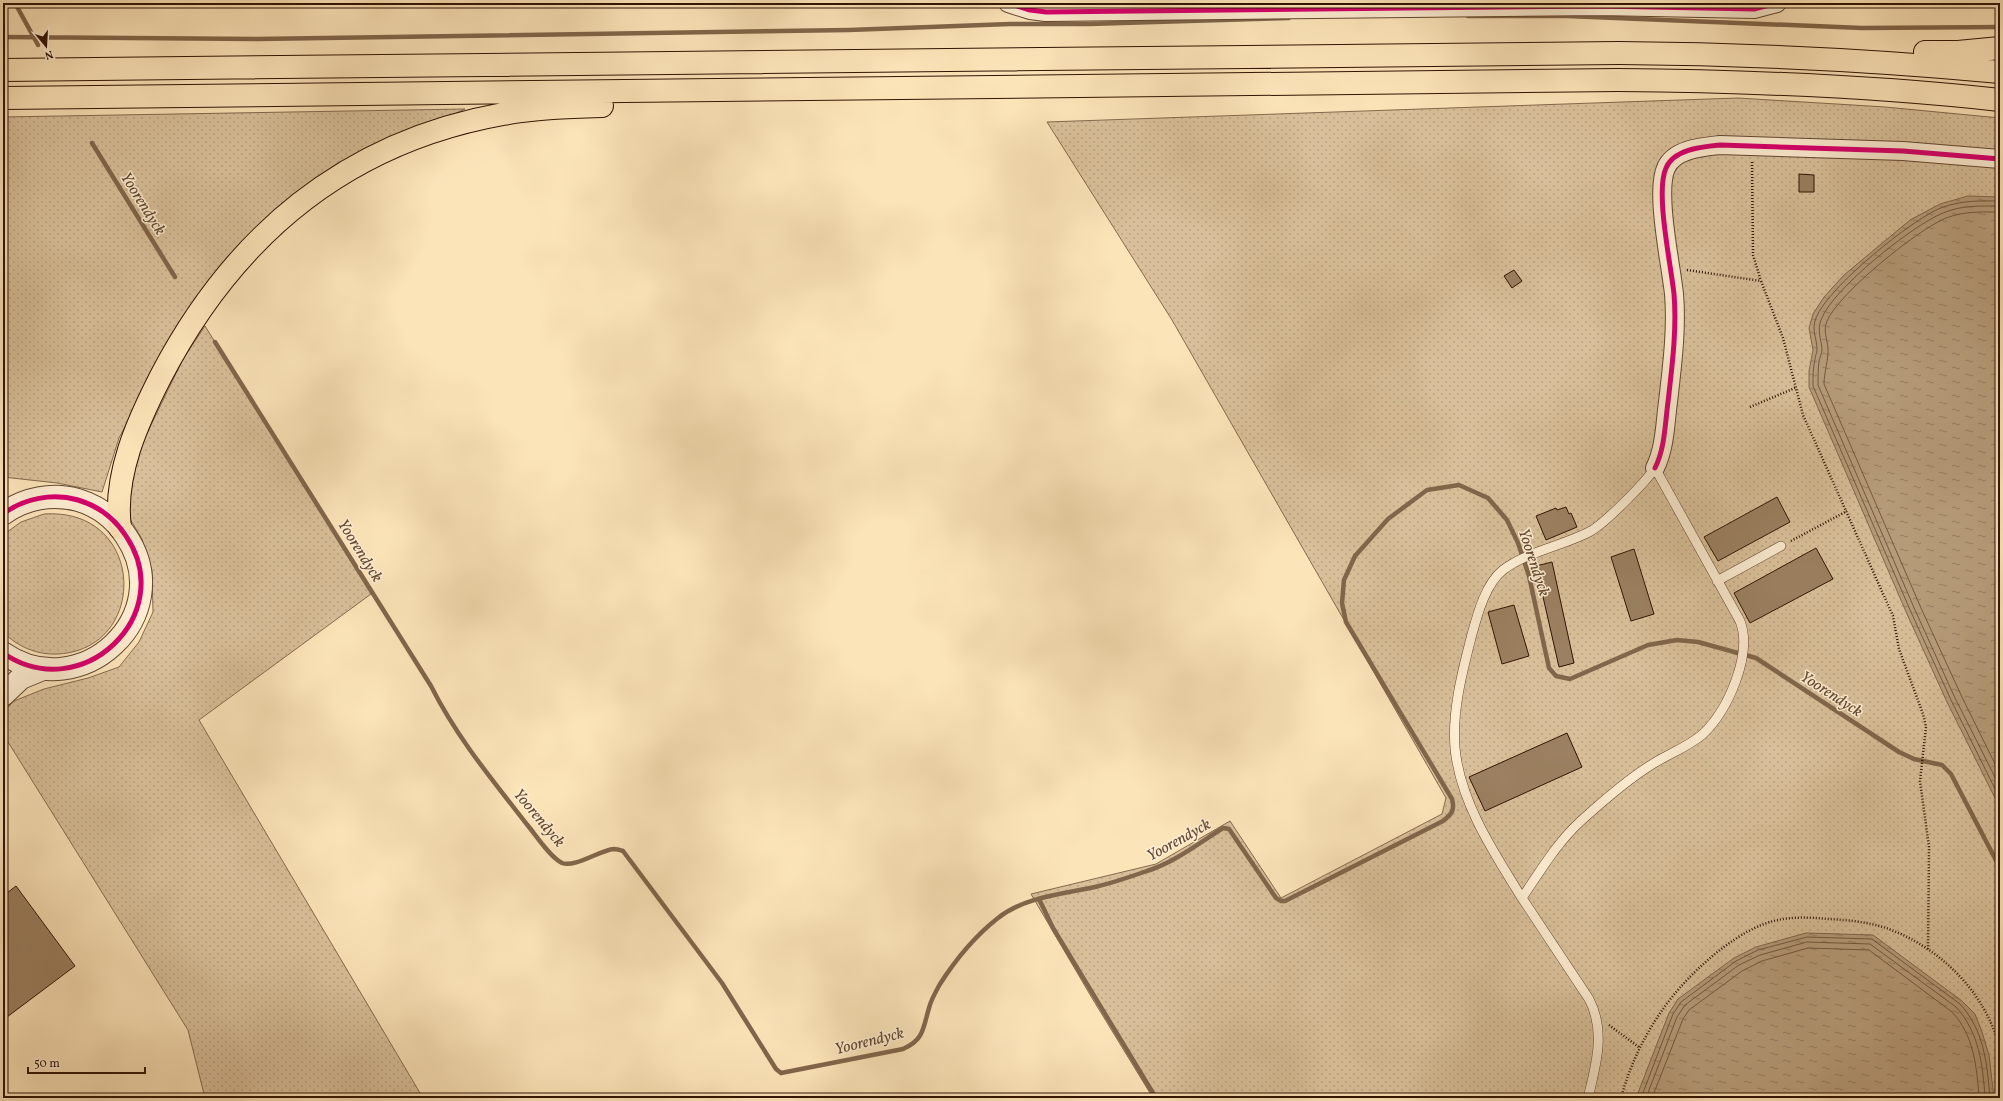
<svg xmlns="http://www.w3.org/2000/svg" width="2003" height="1101" font-family="Vollkorn,serif">
<style>
.grass{fill:url(#grass-dots);stroke:#856a4e}
.water{fill:url(#water-ripples);stroke:#81664b}
.lines{fill:none;stroke-linecap:round;stroke-linejoin:round}
.shore{stroke:#74583e;stroke-width:1}
.stream{stroke:#81664b;stroke-width:4.5}
.building{fill:#9b8061;stroke:#311302}
.service-casing{stroke:#644730;stroke-width:10}
.minor-casing{stroke:#644730;stroke-width:20}
.tertiary-casing{stroke:#644730;stroke-width:24}
.trunk-casing{stroke:#311302;stroke-width:24}
.path{stroke:#311302;stroke-width:2.5;stroke-dasharray:1 2;stroke-linecap:butt}
.service{stroke:#fdedd2;stroke-width:9}
.minor{stroke:#fdedd2;stroke-width:18}
.tertiary{stroke:#fdedd2;stroke-width:22}
.trunk{stroke:#fce4b9;stroke-width:22}
.cycleway-casing{stroke:#fdedd2;stroke-width:8}
.cycleway{stroke:#d6006c;stroke-width:5}
.labels{text-anchor:middle;stroke-width:3;stroke-linejoin:round;paint-order:stroke}
.water-label{font-size:16px;font-style:italic;fill:#674a32;stroke:#fdedd2}
</style>
<defs>
<pattern id="grass-dots" width="8" height="8" patternUnits="userSpaceOnUse"><rect width="8" height="8" fill="#d9c09a"/><path d="M2 2h.1M6 6h.1" fill="none" stroke="#bba483" stroke-width="1.8" stroke-linecap="round"/></pattern>
<pattern id="water-ripples" width="26" height="14" patternUnits="userSpaceOnUse"><rect width="26" height="14" fill="#b79d7b"/><path d="M2 4q2-2 4 0t4 0M15 11q2-2 4 0t4 0" fill="none" stroke="#957f63"/></pattern>
</defs>
<rect width="100%" height="100%" fill="#fce4b9"/>
<filter id="stains"><feTurbulence type="fractalNoise" baseFrequency=".005" numOctaves="4"/><feColorMatrix values="0 0 0 0 .2 0 0 0 0 .09 0 0 0 0 .02 0 0 0 .5 -.17"/></filter>
<radialGradient id="worn" r=".72"><stop offset=".6" stop-color="#630" stop-opacity="0"/><stop offset="1" stop-color="#630" stop-opacity=".3"/></radialGradient>
<path class="grass" d="M1738,98L1885,107L2000,118V1098H1153L1092,998L1031,894L1156,864L1230,821L1281,898L1442,814L1446,798L1172,320L1047,122Z
M465,109L334,168L173,334L119,438L102,492L57,483L3,477V117Z
M205,326L371,594L199,720L420,1093L415,1098H205L188,1030L3,734V712L14,701L44,689L88,678L119,667L139,642L153,612L152,571L142,539L130,519L124,499L137,454L183,359Z
M44,514C146,507 150,649 58,654C37,655 18,647 3,632V535L21,522Z"/>
<path class="water" d="M1968,196L2000,197V808L1947,702L1907,614L1809,387V371L1813,350L1809,328L1813,314L1824,297L1844,275L1910,220L1940,204Z
M1806,933L1873,935L1962,1001L1975,1014L1982,1032L1989,1055L1994,1098H1636L1669,1013L1678,999L1734,958L1756,947Z"/>
<g class="lines">
<path class="shore" d="M2000,201C1978,201 1965,200 1943,207C1913,218 1827,288 1816,318C1811,331 1817,337 1817,350C1817,353 1815,356 1815,359C1813,368 1813,377 1813,386L1911,612L1951,700L2000,799
M2000,206C1980,206 1962,205 1943,213C1913,225 1832,289 1821,320C1817,330 1821,338 1822,349C1822,353 1820,357 1819,361C1818,369 1818,377 1818,385L1915,610L1955,698L2000,787
M2000,212C1981,212 1964,211 1946,218C1917,230 1839,293 1827,321C1823,330 1827,339 1828,348C1829,357 1824,373 1824,384L1921,608L1961,695L2000,774
M1641,1098L1673,1014L1681,1002L1736,961L1758,950L1807,937L1872,939L1960,1004C1984,1030 1987,1063 1990,1098
M1646,1098L1677,1017L1685,1005L1739,965L1760,955L1807,942L1870,944L1956,1007C1979,1032 1983,1065 1985,1098
M1652,1098L1683,1019L1689,1010L1742,971L1762,961L1808,948L1869,950L1952,1012C1974,1035 1977,1068 1979,1098"/>
<path class="stream" d="M15,3L38,45
M1468,16H1567L1862,28L2000,27
M3,37L257,39L849,30L1010,24H1089L1289,18
M92,143L175,277
M215,342L431,686C457,738 494,782 529,827C537,837 551,858 562,863C575,868 600,850 614,849C617,849 620,850 623,851L722,983L776,1069L781,1073L903,1049C924,1040 923,1028 929,1008C931,1000 936,991 940,984C956,959 975,936 998,918C1024,897 1063,894 1095,887C1112,883 1130,877 1147,871C1175,862 1199,843 1223,828L1229,829L1276,898L1281,901H1285L1443,821C1452,814 1455,810 1452,799L1346,622L1342,603L1344,580L1355,556L1388,519L1427,490L1459,485L1488,498L1507,520L1518,543L1529,576L1549,668L1556,676L1570,679L1648,645L1677,640L1698,642L1756,658L1899,752L1914,759L1942,765L1951,774L2000,868
M1039,899L1053,928L1156,1098"/>
</g>
<path class="building" d="M1799,174L1814,175V192H1799Z
M1514,270L1522,281L1512,288L1504,276Z
M1777,497L1790,522L1718,561L1704,537Z
M1566,507L1569,514L1571,513L1577,527L1546,540L1536,516L1556,508L1557,510Z
M1816,548L1833,579L1750,623L1734,593Z
M1634,549L1654,614L1631,621L1611,557Z
M1552,562L1574,663L1559,667L1536,566Z
M1514,605L1529,656L1502,664L1488,612Z
M1567,733L1582,767L1485,811L1469,777Z
M16,886L75,966L3,1020V896Z"/>
<g class="lines">
<g class="service-casing">
<path id="service" d="M1717,581L1781,546
M1522,898C1494,853 1460,802 1455,748C1452,711 1462,673 1471,638C1477,616 1485,584 1503,570C1528,551 1563,546 1591,531C1606,522 1645,483 1655,468L1740,621C1753,654 1728,710 1703,734C1688,747 1668,754 1651,765C1627,780 1604,800 1583,819C1558,841 1541,870 1522,898L1589,999C1606,1031 1596,1065 1588,1098"/>
</g>
<g class="minor-casing">
<path id="minor" d="M1008,3L1030,10L1046,12L1599,6L1754,9L1777,3
M1655,468C1665,448 1665,424 1668,402C1672,367 1677,329 1674,294C1671,265 1655,192 1666,168C1674,149 1702,147 1720,145L1903,151L2000,159"/>
</g>
<g class="tertiary-casing">
<path id="tertiary" d="M3,514C24,498 53,493 78,500C98,506 115,519 126,536C179,615 81,707 3,653
M3,695L21,678L43,669"/>
</g>
<g class="trunk-casing">
<path id="trunk" d="M1925,52H1958L2000,48
M3,70L1619,53C1747,54 1873,60 2000,72
M3,98L1618,80C1746,81 1873,86 2000,100
M120,528C113,475 138,421 161,376C234,236 346,142 503,114C536,108 569,107 602,106"/>
</g>
<path class="path" d="M1752,162L1753,255L1761,281
M1687,270L1761,281L1783,338L1803,415L1893,616L1899,649L1923,714L1926,727L1920,781L1929,847L1928,951
M1750,407L1795,388
M1791,541L1847,511
M1609,1025L1640,1048
M1621,1098C1637,1039 1671,988 1720,950C1733,940 1748,930 1764,924C1785,916 1807,917 1829,919C1848,920 1868,922 1886,928C1940,947 1988,994 2000,1051"/>
<use href="#service" class="service"/>
<use href="#minor" class="minor"/>
<use href="#tertiary" class="tertiary"/>
<use href="#trunk" class="trunk"/>
<g class="cycleway-casing">
<path id="cycleway" d="M1008,3L1030,10L1046,12L1599,6L1754,9L1777,3
M1655,468C1665,448 1665,424 1668,402C1672,367 1677,329 1674,294C1671,265 1655,192 1666,168C1674,149 1702,147 1720,145L1903,151L2000,159
M3,514C24,498 53,493 78,500C98,506 115,519 126,536C179,615 81,707 3,653"/>
</g>
<use href="#cycleway" class="cycleway"/>
</g>
<g class="labels">
<g class="water-label">
<text transform="translate(144 203) rotate(58)" y="6">Yoorendyck</text>
<text transform="translate(361 550) rotate(58)" y="6">Yoorendyck</text>
<text transform="translate(1535 562) rotate(72)" y="6">Yoorendyck</text>
<text transform="translate(1832 693) rotate(33)" y="6">Yoorendyck</text>
<text transform="translate(540 817) rotate(50)" y="6">Yoorendyck</text>
<text transform="translate(1178 839) rotate(-29)" y="6">Yoorendyck</text>
<text transform="translate(869 1040) rotate(-14)" y="6">Yoorendyck</text>
</g>
</g>
<rect width="2003" height="1101" fill="none" stroke="#fce4b9" stroke-width="16"/>
<rect x="4" y="4" width="1995" height="1093" fill="none" stroke="#311302" stroke-width="2"/>
<rect x="8" y="8" width="1987" height="1085" fill="none" stroke="#311302"/>
<g transform="translate(46 46) rotate(162)" stroke="#fdedd2" stroke-width="3" paint-order="stroke">
<path d="M0-3L7 15L0 10L-7 15Z" fill="#311302"/>
<text y="-6" font-size="11" font-weight="bold" text-anchor="middle" fill="#311302">N</text>
</g>
<path d="M28 1067v6h117v-6" fill="none" stroke="#311302" stroke-width="2"/>
<text x="34" y="1067" font-size="12" fill="#311302" stroke="#fdedd2" stroke-width="3" paint-order="stroke">50 m</text>
<rect width="100%" height="100%" filter="url(#stains)"/>
<rect width="100%" height="100%" fill="url(#worn)"/>
</svg>
